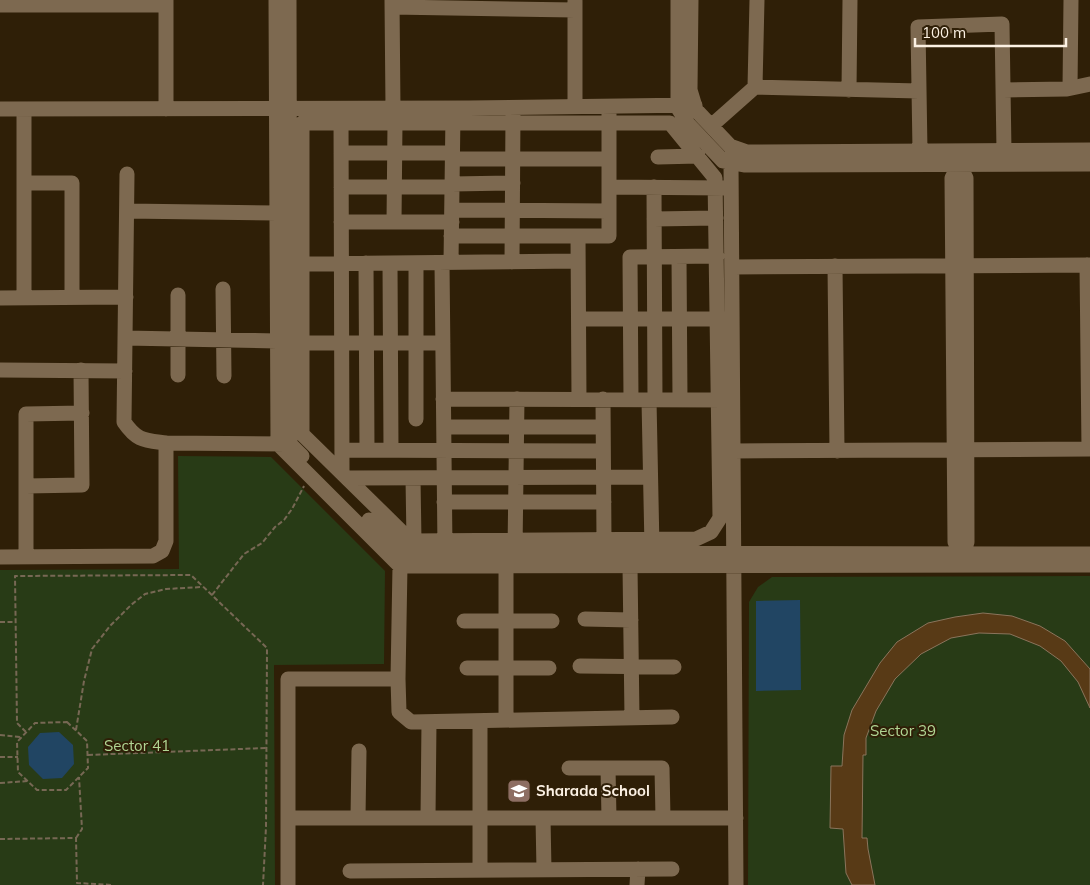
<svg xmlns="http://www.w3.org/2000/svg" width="1090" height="885" font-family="Mulish,sans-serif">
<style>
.green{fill:#283b16}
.water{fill:#214563}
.building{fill:#583a16;stroke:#8a745c}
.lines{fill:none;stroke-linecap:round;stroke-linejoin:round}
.path{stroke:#776854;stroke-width:2;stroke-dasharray:5 2.5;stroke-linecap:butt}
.minor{stroke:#7d6950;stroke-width:15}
.labels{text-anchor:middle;stroke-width:4;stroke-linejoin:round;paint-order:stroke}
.park-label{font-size:15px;fill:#b0d593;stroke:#2f1f07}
.poi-label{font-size:15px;font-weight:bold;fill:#fcf1e3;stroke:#2f1f07;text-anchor:start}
</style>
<rect width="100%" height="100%" fill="#2f1f07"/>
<path class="green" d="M178,456L271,457L385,571L384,664L274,665L275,885H0V570L179,569Z
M1090,576V885H748L749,602L758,587L772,577Z"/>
<path class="water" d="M800,600L801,690L756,691V601Z
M59,732L73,745L74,764L62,778L43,779L29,765L28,747L40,733Z"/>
<path class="building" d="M983,613L1012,616L1040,626L1065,641L1090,669V708L1078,682L1061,661L1040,646L1010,634L979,633L951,638L921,654L895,679L876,711L866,738V755H863L862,838H867L868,849L875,885H852L846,873L843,829L830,828L831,766H842L844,735L852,710L880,663L897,642L928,623L955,617Z"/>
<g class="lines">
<path class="path" d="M212,595L244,554L262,543L275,527L284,520L292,509L304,486
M0,622H15
M67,722L87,741L88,768L66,790H37L18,772L17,742L35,723Z
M76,730L84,681L92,649L110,626L131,605L145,594L166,589L202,587
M26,732L17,723L15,576L191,575L267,648L266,827L263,885
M0,735L20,737
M88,755L266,748
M0,757H18
M0,783L28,781
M76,838L82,829L79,777
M0,839L76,838L77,883L113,885"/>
<path class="minor" d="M276,0L278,444L400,566L1090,565
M289,0L290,444L302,456
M392,0L393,108
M678,0V108L688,124L723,161L744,165L1090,164
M691,0L690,90L696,110L730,146L747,152L1090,150
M757,0L755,87L919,91
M575,1V107
M0,5H166
M392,7L575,10
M1070,88L1071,0
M849,90L850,0
M1003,90L1067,89L1090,84
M0,109L469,108L695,105
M166,109V0
M341,115L342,472
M302,123H670L715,178L720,518L711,532L696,539L411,541L302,434Z
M711,126L755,87
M733,148L731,162L736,885
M920,151L918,27L1002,24L1004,151
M341,153H452
M658,157L698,156
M452,159H609
M959,164L952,178L955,542L962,554
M959,164L966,178L967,542L962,554
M127,174L124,422C137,441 144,440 166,443
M24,183H72V297
M452,184L513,183
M341,187H452
M609,187L725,188
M654,187L655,400
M452,210L609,211
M127,211L277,213
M654,219L716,218
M341,222H452
M394,222L395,123
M451,236H609V113
M578,236L579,399
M679,257L680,400
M451,262L453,114
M512,262L513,113
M366,263L367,450
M390,263L391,450
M442,263L445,549
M292,264L578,261
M1087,265L1089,449
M835,266L837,451
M732,267L1090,265
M223,289L224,376
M178,295V375
M24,297V109
M0,298L126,297
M579,319H727
M125,338L277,341
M293,343H443
M0,370L125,371
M443,399L727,400
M603,399L604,540
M631,400L630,257L717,256
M649,400L652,548
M416,419V263
M444,427H603
M342,450L603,451
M733,451L1090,449
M347,478L650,477
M413,478L414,541
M26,486L82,485L81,370
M444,502H604
M369,520L403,553L1090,554
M515,550L517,399
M0,557L153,556L162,551L166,541V443L287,444
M26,557V414L82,413
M506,566V720
M630,566L632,718
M585,619L631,620
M464,621H552
M580,666L674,667
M467,668H549
M398,679L399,712L411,722L672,717
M569,768H662L663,818
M608,768L609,818
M288,818H736
M358,818L359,751
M428,818L429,722
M543,818L544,870
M480,870V721
M350,871L672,869
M288,885V679H398L400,566L402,557
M637,885L638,869"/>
</g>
<defs>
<g id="school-square" transform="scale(1.25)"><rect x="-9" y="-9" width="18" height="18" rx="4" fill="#8d6e63" stroke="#2f1f07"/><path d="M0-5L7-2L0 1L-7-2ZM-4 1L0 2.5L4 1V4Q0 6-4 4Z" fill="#fff"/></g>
</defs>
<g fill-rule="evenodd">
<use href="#school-square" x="519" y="791"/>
</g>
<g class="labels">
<g class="park-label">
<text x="903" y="736">Sector 39</text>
<text x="137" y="751">Sector 41</text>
</g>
<g class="poi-label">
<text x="536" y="796">Sharada School</text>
</g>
</g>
<path d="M915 38v8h151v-8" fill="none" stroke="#fcf1e3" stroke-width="2.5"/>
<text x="922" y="38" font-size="15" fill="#fcf1e3" stroke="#2f1f07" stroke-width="4" paint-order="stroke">100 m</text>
</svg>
